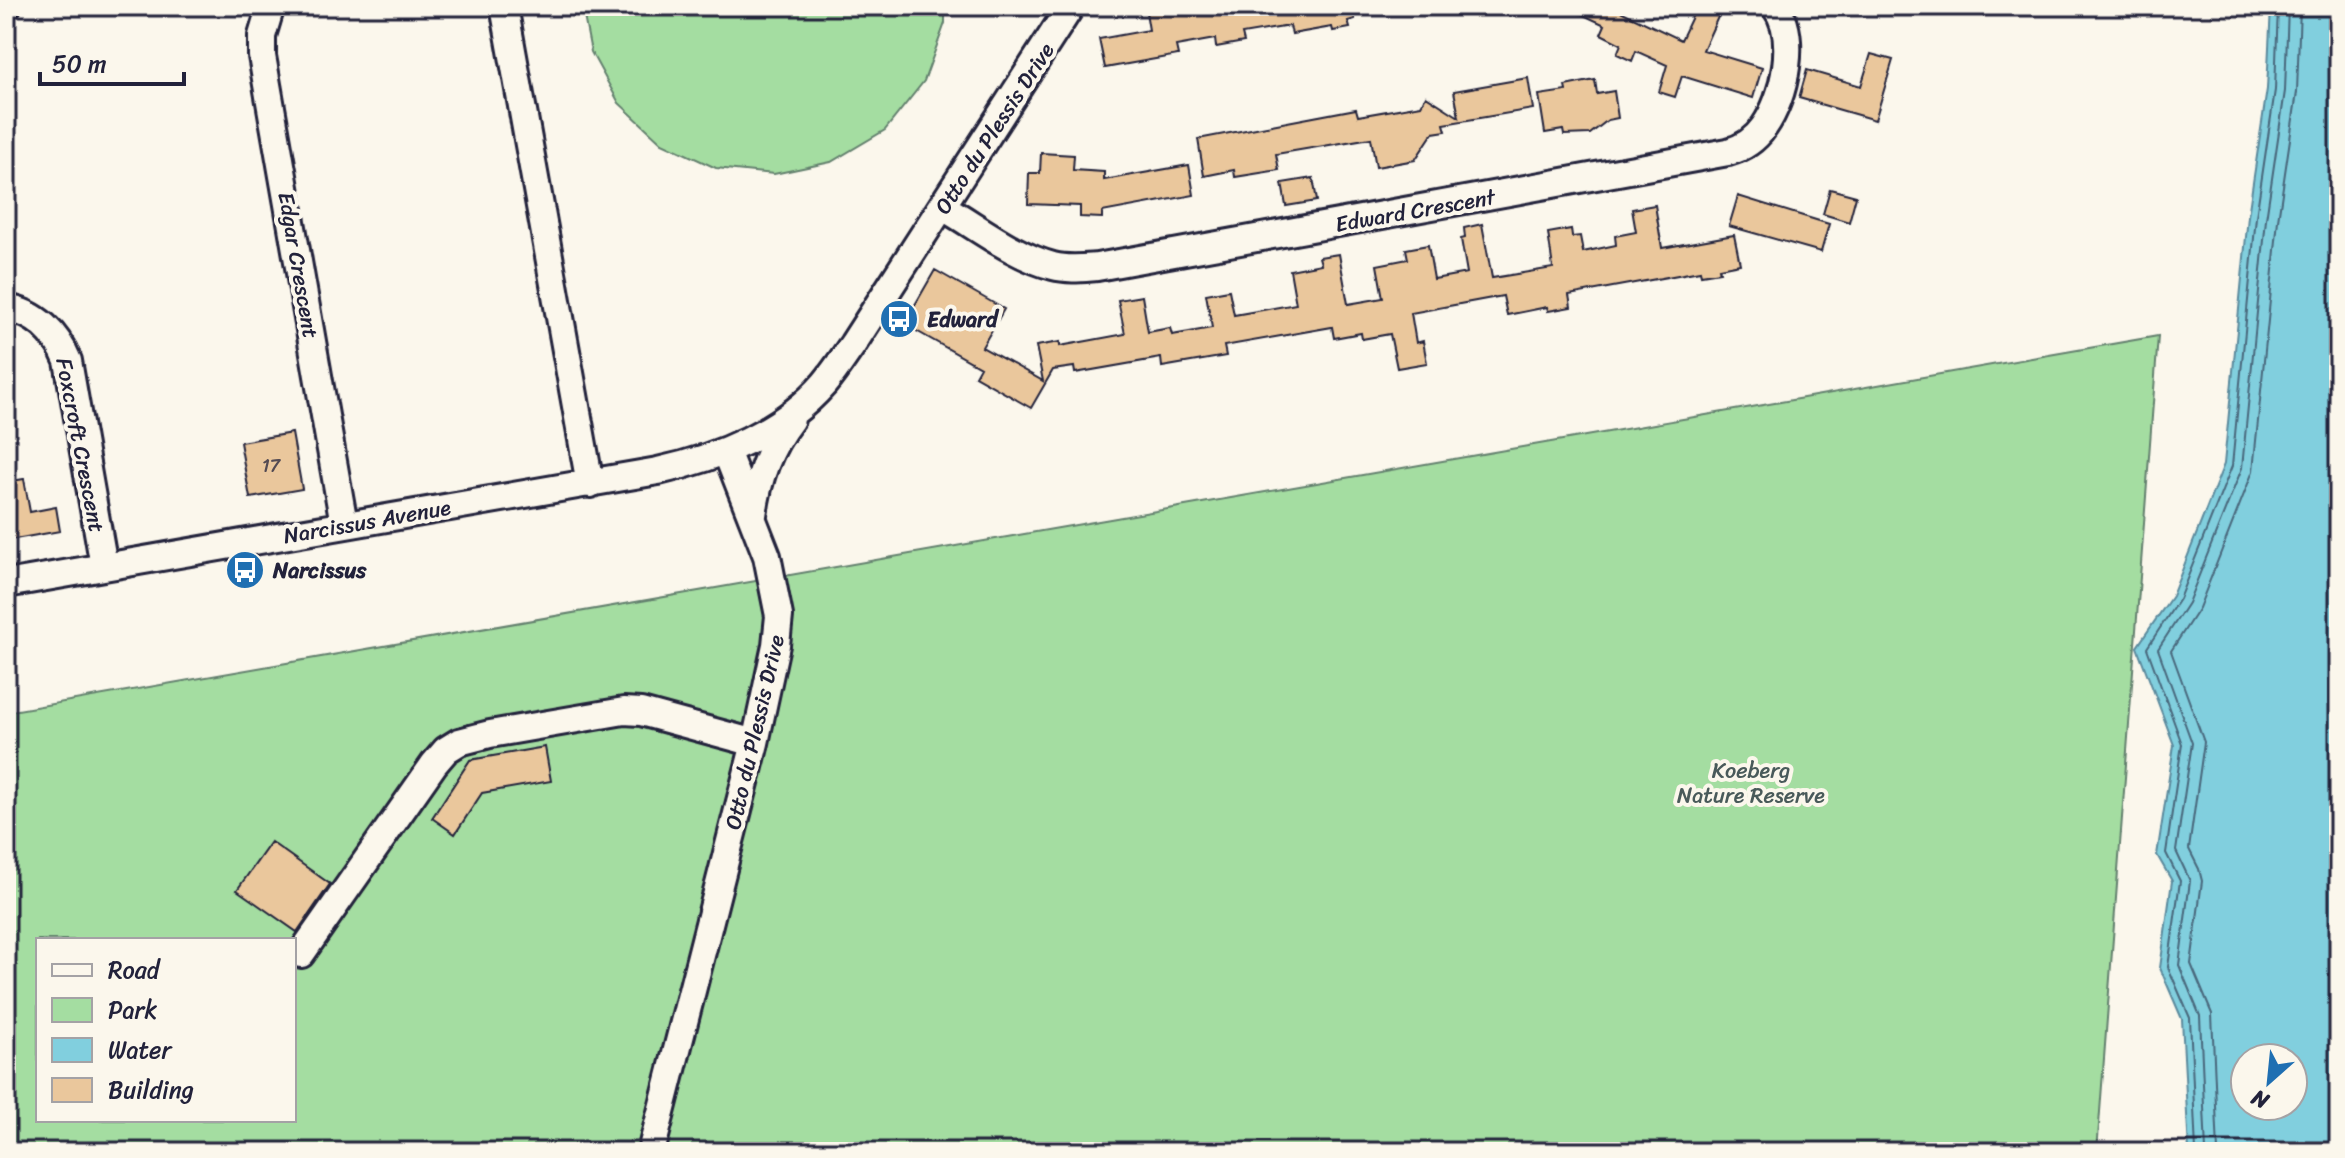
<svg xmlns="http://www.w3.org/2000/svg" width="2345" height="1158" font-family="Sriracha,sans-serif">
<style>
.green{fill:#a4dda1;stroke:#63806e;stroke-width:2;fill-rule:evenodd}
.water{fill:#81cfde;stroke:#5b8a9d;stroke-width:2;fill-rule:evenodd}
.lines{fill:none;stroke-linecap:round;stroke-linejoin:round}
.shore{stroke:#48677c;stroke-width:2}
.building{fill:#eac79c;stroke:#22223b;stroke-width:2}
.minor-casing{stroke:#22223b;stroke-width:32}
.minor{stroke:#fbf7ec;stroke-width:26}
.labels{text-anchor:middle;stroke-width:8;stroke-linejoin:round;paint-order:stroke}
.number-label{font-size:18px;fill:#544b53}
.street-label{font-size:22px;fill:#22223b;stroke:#fbf7ec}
.poi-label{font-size:22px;font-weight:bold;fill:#22223b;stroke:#fbf7ec;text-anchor:start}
.park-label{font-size:22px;fill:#495a5a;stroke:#fbf7ec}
</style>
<rect width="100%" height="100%" fill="#fbf7ec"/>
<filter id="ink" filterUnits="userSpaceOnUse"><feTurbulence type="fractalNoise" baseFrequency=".0125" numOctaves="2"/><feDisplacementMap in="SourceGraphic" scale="16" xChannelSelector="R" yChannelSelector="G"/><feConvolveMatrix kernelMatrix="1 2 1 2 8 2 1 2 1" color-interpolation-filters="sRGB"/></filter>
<g filter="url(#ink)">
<path class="green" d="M582,6H945V23L924,81L885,130L831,162L774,174L716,168L662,143L619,103L591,52Z
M2158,336L2097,1152H6V712ZM38,940H294V1120H38Z"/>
<path class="water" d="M2271,6H2339V1152H2189L2182,1019L2160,968L2172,881L2157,855L2174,745L2137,647L2172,596L2224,464L2248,216L2267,89ZM2245,1058H2293V1106H2245Z"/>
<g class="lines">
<path class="shore" d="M2196,1152L2190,1018L2168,967L2180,881L2166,853L2182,744L2147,648L2179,599L2232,466L2256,217L2275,90L2278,6
M2206,1152L2200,1016L2179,965L2190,881L2176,851L2192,743L2158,649L2188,603L2242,468L2266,219L2285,91L2288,6
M2218,1152L2212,1014L2191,964L2202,881L2199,869L2189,849L2204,742L2171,651L2199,608L2253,471L2278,220L2297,92L2300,6"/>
</g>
<path class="building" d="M1145,6H1207L1208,10L1233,6H1353L1355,19L1348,21L1350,28L1333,31L1332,27L1292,34L1290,26L1242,34L1244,42L1216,47L1215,39L1176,46L1178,55L1105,68L1099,39L1149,30Z
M1564,6H1610L1681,40L1697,6H1723L1703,50L1762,68L1753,98L1682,76L1675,97L1659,92L1667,65L1636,51L1632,61L1617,54L1621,44L1601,34L1605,25Z
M1871,54L1893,60L1875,120L1799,98L1807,70L1861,86Z
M1528,78L1533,109L1444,124L1446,131L1433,133L1415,160L1376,167L1371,138L1276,154L1279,170L1235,177L1234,170L1204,176L1198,139L1356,109L1358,116L1421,105L1426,96L1459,117L1454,91Z
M1595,80L1597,94L1614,91L1618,118L1608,120L1590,134L1564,135L1563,130L1545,133L1539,95L1566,91L1565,86Z
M1041,153L1074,155L1073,170L1104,172V180L1189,165L1194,195L1102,212V218L1080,217V206L1028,204L1029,173H1040Z
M1313,178L1317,201L1286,206L1282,183Z
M1830,189L1856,196L1849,222L1823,214Z
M1738,196L1829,224L1821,252L1729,226Z
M1655,205L1662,248L1734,235L1740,264L1719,268L1720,272L1701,275L1700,271L1569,295L1571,307L1548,311L1547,307L1507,315L1503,296L1411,313L1416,343L1423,341L1427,363L1397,368L1390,334L1362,339L1361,333L1334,338L1332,327L1224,346L1226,356L1162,367L1161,358L1075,373L1074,367L1053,370L1031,408L975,376L980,367L904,324L935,270L1004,309L982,347L1043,381L1036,346L1060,342V346L1125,334L1118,300L1142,296L1148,332L1170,328L1172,335L1212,328L1206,294L1229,290L1234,315L1296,304L1290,270L1321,264L1319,257L1339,254L1348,304L1383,298L1377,265L1408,259L1406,249L1428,245L1434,279L1467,273L1461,239L1465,238L1464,228L1482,224L1492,278L1553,268L1548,233L1571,229L1572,237L1580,236L1583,252L1616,245L1615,236L1636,232L1632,209Z
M292,433L302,489L250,498L240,442Z
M24,479L30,512L56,507L60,531L9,540L6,524V482Z
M545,747L551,781L482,793L455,834L432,818L470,760Z
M271,842L330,884L297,932L237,890Z"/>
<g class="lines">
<g class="minor-casing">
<path id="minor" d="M6,6H7
M271,6L262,36V56L344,524
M504,6L590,484
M943,207C978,227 1014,256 1053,266C1068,270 1083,268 1097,267L1728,152C1743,148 1755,140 1764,127C1785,98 1798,36 1775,6
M6,308C37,313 57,334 68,361L104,566
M753,515C758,478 768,449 791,419
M6,584L658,471C718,458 783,431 824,384C835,371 844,357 853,344L1071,6
M301,954L434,764L446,750L459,742L490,734L624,711L641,712L755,743
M651,1152L755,743L776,645L779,616L767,556L726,451"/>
</g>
<use href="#minor" class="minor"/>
</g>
</g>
<defs>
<g id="bus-disc" transform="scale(2)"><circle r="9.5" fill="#1f6fb2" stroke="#fbf7ec"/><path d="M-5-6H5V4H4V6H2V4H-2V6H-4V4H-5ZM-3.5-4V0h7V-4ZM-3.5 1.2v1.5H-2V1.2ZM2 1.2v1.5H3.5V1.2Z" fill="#fff"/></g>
</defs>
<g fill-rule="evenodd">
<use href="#bus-disc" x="899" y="319"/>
<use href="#bus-disc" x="245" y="570"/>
</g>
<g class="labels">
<g class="number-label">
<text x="271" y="472">17</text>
</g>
<g class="street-label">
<text transform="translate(994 128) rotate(-57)" y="8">Otto du Plessis Drive</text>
<text transform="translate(1415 210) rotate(-10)" y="8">Edward Crescent</text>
<text transform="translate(299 265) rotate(80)" y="8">Edgar Crescent</text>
<text transform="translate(81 445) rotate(79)" y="8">Foxcroft Crescent</text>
<text transform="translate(367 521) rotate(-10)" y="8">Narcissus Avenue</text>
<text transform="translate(754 732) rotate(-77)" y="8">Otto du Plessis Drive</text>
</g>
<g class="poi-label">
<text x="927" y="327">Edward</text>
<text x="273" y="578">Narcissus</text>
</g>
<g class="park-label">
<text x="1751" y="778">Koeberg<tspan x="1751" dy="25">Nature Reserve</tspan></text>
</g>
</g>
<rect width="2345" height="1158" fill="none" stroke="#fbf7ec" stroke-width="32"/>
<rect x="16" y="16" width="2313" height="1126" fill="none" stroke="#22223b" stroke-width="3" filter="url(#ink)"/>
<rect x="36" y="938" width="260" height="184" fill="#fbf7ec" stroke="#a4a2a5" stroke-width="2"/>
<rect x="52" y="964" width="40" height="12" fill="#fbf7ec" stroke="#a4a2a5" stroke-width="2"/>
<text x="108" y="978" font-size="24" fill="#22223b">Road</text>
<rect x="52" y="998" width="40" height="24" fill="#a4dda1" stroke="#a4a2a5" stroke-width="2"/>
<text x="108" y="1018" font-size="24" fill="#22223b">Park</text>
<rect x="52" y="1038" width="40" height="24" fill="#81cfde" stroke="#a4a2a5" stroke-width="2"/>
<text x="108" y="1058" font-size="24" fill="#22223b">Water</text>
<rect x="52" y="1078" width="40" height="24" fill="#eac79c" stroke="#a4a2a5" stroke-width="2"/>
<text x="108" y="1098" font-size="24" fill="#22223b">Building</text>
<g transform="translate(2269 1082) rotate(207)"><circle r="38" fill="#fbf7ec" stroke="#a4a2a5" stroke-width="2"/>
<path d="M0-6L14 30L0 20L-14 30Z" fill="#1f6fb2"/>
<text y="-12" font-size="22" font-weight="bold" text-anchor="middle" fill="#22223b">N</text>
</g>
<path d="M40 72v12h144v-12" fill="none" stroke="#22223b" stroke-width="4"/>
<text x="52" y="72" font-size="24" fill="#22223b" stroke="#fbf7ec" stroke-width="6" paint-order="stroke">50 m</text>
</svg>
